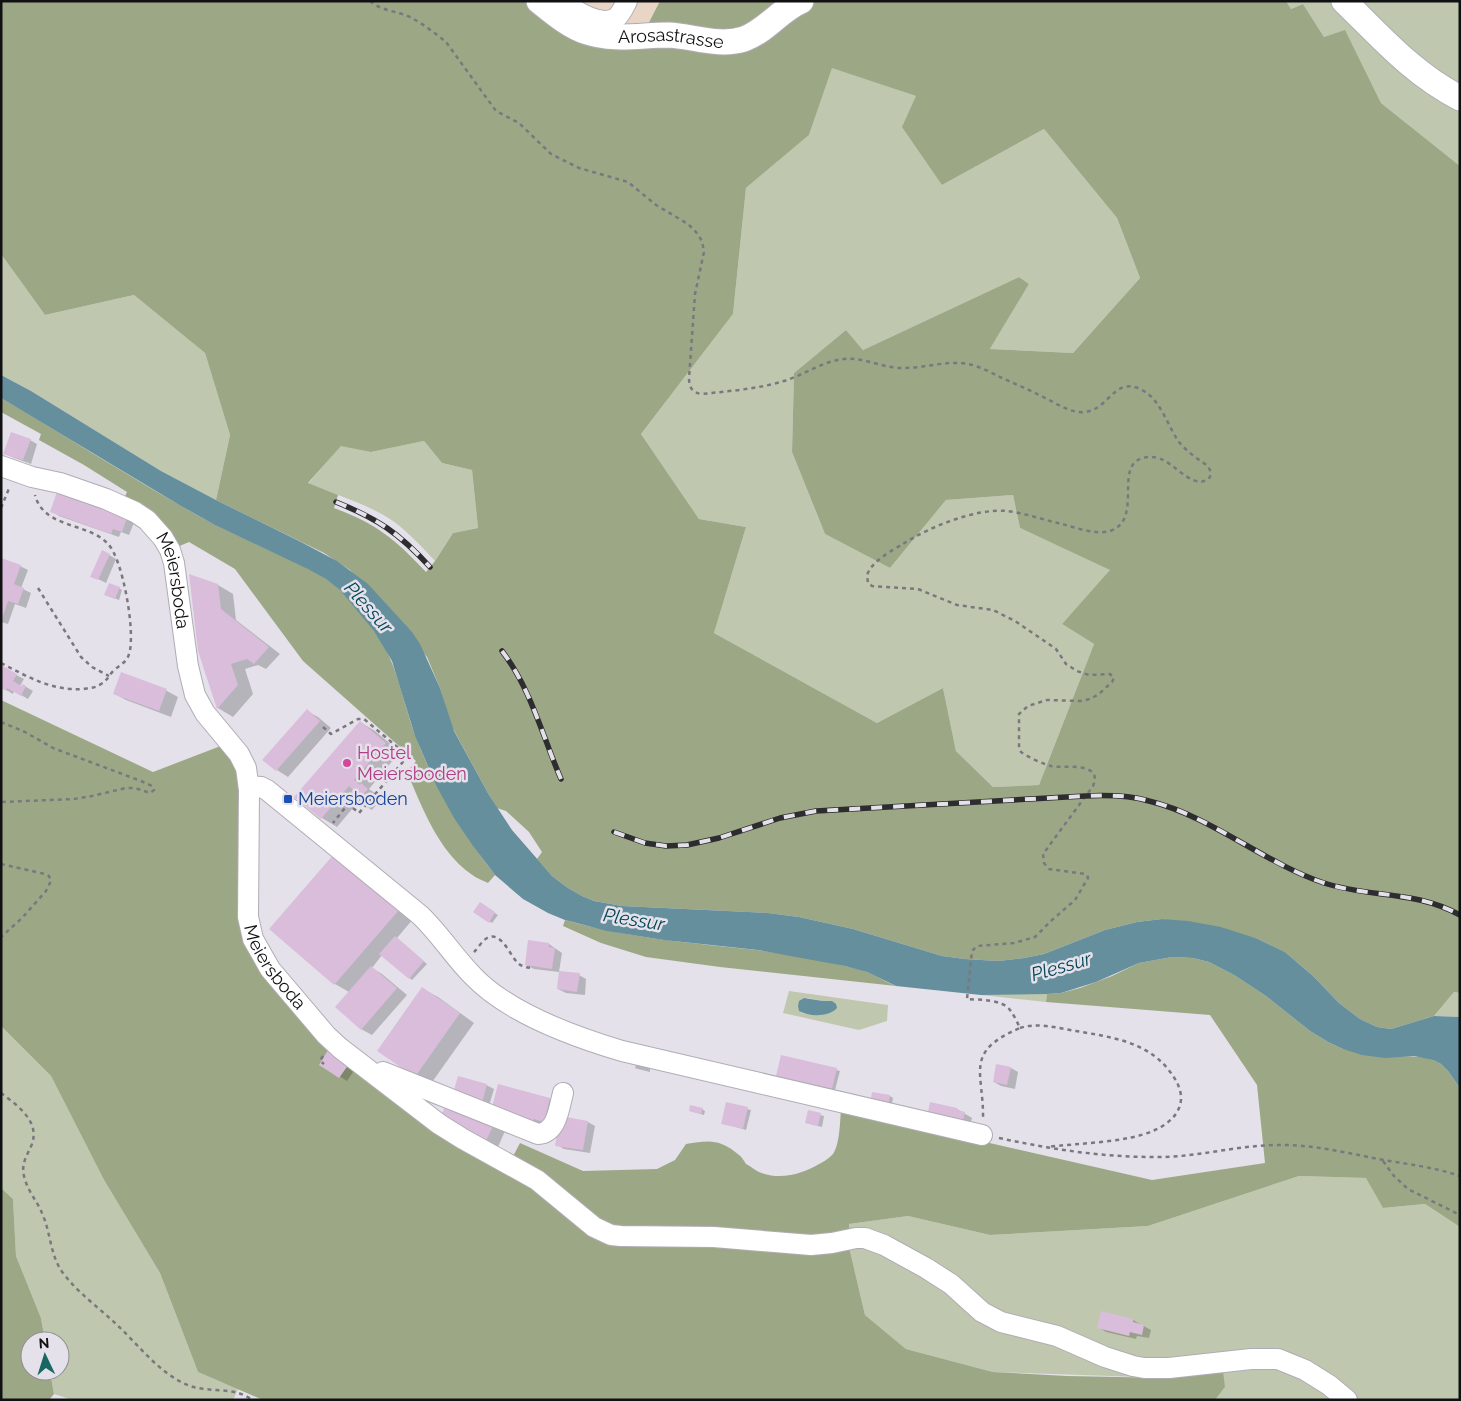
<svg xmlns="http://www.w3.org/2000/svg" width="1461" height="1401" font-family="Raleway,sans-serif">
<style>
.industrial{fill:#e8d5c6}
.green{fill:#bfc8ae;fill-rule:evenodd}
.forest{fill:#9ca885;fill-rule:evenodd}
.water{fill:#658f9d}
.shadow{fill:#0003}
.building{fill:#d9bdda}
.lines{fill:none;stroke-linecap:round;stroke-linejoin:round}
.minor-casing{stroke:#b0acb5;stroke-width:22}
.major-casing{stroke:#b0acb5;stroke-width:27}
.path{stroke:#7a787e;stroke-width:2.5;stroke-dasharray:4 4;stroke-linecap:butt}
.minor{stroke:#fff;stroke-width:20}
.major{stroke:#fff;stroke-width:25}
.rail-casing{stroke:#2d2c2f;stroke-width:5.5}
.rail{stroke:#e4e1ea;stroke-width:4;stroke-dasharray:11;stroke-linecap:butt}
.hotel-dot{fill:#d1479c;stroke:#e4e1ea;stroke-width:2}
.transit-dot{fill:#1a4fb4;stroke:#e4e1ea;stroke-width:2}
.labels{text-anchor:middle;stroke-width:5;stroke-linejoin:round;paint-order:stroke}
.street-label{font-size:18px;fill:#111013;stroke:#e4e1ea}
.hotel-label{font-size:18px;fill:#b23c85;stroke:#e4e1ea;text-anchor:start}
.transit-label{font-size:18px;fill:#164399;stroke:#e4e1ea;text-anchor:start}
.water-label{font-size:19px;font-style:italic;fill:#044555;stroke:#e4e1ea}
</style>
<rect width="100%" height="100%" fill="#e4e1ea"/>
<path class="industrial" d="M539,1H660L642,36Z"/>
<path class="green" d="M1286,1H1460V166L1381,103L1345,31L1324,37L1303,4L1291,9Z
M832,67L916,96L942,185L1044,129L1117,218L1140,278L1073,353L990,349L1029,284L1019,277L863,350L846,330L794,373L792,452L825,534L890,568L946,500L1013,495L1020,528L1111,570L1062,624L1094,644L1039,785L993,787L956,751L943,688L877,723L714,633L746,527L699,519L641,434L733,314L746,188L809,135Z
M1,254L45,315L134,295L205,353L230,435L216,500L161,471L31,391L1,375Z
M424,441L442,463L472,470L478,528L453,533L435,561C422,547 409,533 393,521C368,504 337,495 308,484L341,445L371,452Z
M789,991L888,1005L887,1021L859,1030L783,1013ZM808,998L823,1001L813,1015L801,1013L802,999Z
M1454,992L1460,993V1017L1434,1016Z
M997,994H1047L1046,1002L981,995Z
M1,1026L51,1076L104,1180L160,1273L198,1372L238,1389L233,1400H73L54,1394L50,1371H60V1341H45L41,1318L16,1256L13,1199L1,1188Z
M1299,1176L1367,1178L1383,1208L1425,1204L1460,1227V1400H1215L1225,1387L1169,1378L993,1372L906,1349L865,1315L849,1247V1224L908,1216L990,1235L1148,1226Z"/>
<path class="forest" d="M1,1H539L642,36L660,1H1286L1291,9L1303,4L1324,37L1345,30L1381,103L1460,166V993L1454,992L1434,1016L1391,1029L1377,1027L1360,1019L1339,1003L1313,976L1285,952L1258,939L1162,919L1137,922L1105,930L1044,954L1024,958L998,961L965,959L942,956L853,929L799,917L768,913L622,906L594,901L582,896L568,888L552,876L537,859L542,852L529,832L506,811L497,808L489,795L451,725L440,688L427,657L350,570L324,553L216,500L230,435L205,353L134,295L45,315L1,254ZM832,68L916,96L902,127L942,185L1044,129L1117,218L1140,278L1073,353L990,349L1029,284L1019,277L863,350L846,330L794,373L792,452L825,534L890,568L946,500L1013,495L1020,528L1110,570L1062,624L1094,644L1039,785L993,787L956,751L943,688L877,723L714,633L746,527L699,519L641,434L733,314L746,188L809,135ZM424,441L442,463L472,470L478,528L453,533L435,561L426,572C395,539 377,524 334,508L338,495L308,483L341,446L371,452Z
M1,398C62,434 122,472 183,507C211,524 241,537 271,551C292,560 316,570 334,585C349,597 362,614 374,630C397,661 402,699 415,735C435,788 460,830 495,875L488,883C482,880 476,878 471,874C438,851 422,807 407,772L416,761L303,661L235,569L189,542L170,550L121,505L127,492L84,465L39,440L41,434L1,412Z
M1,700L153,772L231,742L239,754L248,917L314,1022L509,1164L520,1143L583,1171L657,1169L675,1160L686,1144C710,1140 720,1139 739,1155C742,1157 744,1161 746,1164C750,1166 755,1170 759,1172C781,1181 802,1174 821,1163C825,1161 830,1157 833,1154C840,1144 840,1121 841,1109L1152,1180L1265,1163L1257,1085L1210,1015L1046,1002L1047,994L1061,993L1080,988L1112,976L1139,963L1172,957L1193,958L1209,962L1234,975L1266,996L1310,1031L1328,1042L1343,1049L1400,1056L1424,1057L1433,1060L1441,1064L1448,1071L1460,1088V1227L1425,1204L1383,1208L1366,1178L1299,1176L1148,1226L990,1235L908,1216L849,1224V1247L865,1315L906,1349L993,1372L1067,1376L1169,1378L1223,1371L1225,1387L1215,1400H263L198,1372L160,1273L104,1180L51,1076L1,1026Z
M565,920C628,938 692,943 757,950C790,954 825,961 858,969C871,972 883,981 896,986L720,967L646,957L601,943L563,926Z
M1,1188L13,1199L16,1256L41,1318L45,1341H30V1371H50L54,1394L49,1400H1Z"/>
<path class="water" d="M1,375L31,391L161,471L216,500L301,542L337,561L368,584L412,632L420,644L440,688L454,731L489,795L512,830L552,876L568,888L582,896L594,901L622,906L768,913L799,917L853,929L942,956L965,959L998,961L1024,958L1044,954L1105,930L1137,922L1162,919L1188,921L1221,927L1258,939L1285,952L1313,976L1339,1003L1360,1019L1377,1027L1391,1029L1434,1016L1460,1017V1088L1448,1071L1441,1064L1433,1060L1414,1056L1385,1058L1362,1055L1343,1049L1328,1042L1310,1031L1266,996L1234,975L1209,962L1193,958L1172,957L1139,963L1096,982L1061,993L1047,994L981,995L896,986L867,972L845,966L758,950L664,940L607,931L565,920L548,913L523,899L495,875L473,846L454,818L437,787L415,736L392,661L374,631L341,591L326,579L308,569L215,525L181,506L1,398Z
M804,998L823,1001H832L836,1004L837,1008C829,1017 809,1017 799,1011L798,1006L799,1001Z"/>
<path class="shadow" d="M30,440L37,444L31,464L12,457L5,453Z
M52,511L135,520L129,535L121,532L119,537L59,516Z
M109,555L116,559L106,583L92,576Z
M1,559L20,566L28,570L21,588L31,593L26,608L15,604L8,624L1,622Z
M218,585L233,594L236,620L280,654L266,669L258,665L245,669L253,694L233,717L218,708L199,651Z
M119,588L122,590L119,600L109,596Z
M1,667L24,679L20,686L22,688L23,685L33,691L28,699L14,691L13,694L1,687Z
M122,674L167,691L178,697L171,717L126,700L115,694Z
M307,711L318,717L331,728L288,777L277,770Z
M360,722L375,731L400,752L369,789L382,798L372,810L358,802L337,827L322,818Z
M334,856L413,919L397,938L427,964L412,980L382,955L372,968L382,974L407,995L372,1035L361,1029L349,992L335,984Z
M480,904L498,915L492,923L474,912Z
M549,944L562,953L559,972L534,969L526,965Z
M579,975L586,979L585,995L566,993L558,989Z
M423,989L438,997L474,1023L430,1085L415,1076Z
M329,1052L355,1069L347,1081L321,1064Z
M782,1056L840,1071L835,1090L778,1076Z
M636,1065L647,1067L650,1069V1072L638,1069L635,1068Z
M1011,1068L1018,1072L1015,1089L1001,1086L994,1082Z
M486,1085L494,1089L489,1106L462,1097Z
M499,1086L550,1099L561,1106L555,1127L514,1122Z
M890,1096L893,1098L891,1109L874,1106Z
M931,1103L957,1109L972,1118L969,1129Z
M727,1104L751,1110L746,1130L723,1123Z
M447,1106L505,1131L498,1147L482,1140Z
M702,1109L705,1111L704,1115L690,1111Z
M809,1112L824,1116L822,1127L806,1123Z
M588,1122L595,1126L590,1153L564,1149L557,1145Z
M1133,1320L1151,1330L1149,1338L1137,1336L1136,1339L1106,1332L1098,1327Z"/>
<path class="building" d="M11,432L31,439L23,460L3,454Z
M58,489L128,515L122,532L113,529L111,534L50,512Z
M102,550L110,554L98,580L90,577Z
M1,558L21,565L14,584L24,588L18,604L8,601L2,619Z
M189,574L218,584L221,609L269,647L254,664L247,659L231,664L238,685L217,709L198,651Z
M109,583L120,587L115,599L104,595Z
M1,665L17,674L13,681L21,686L23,684L26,686L21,696L7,688L6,691L1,688Z
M121,672L167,689L159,711L113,694Z
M307,709L320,721L276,771L262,760Z
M360,721L386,743L354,780L360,785L361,783L368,789L356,802L348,796L353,790L349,786L321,819L294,797Z
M334,854L399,910L334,985L269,929Z
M480,902L495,912L489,923L473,912Z
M395,936L424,961L409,979L379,954Z
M528,940L549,943V947L555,948L552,969L525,965Z
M371,966L397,988L361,1030L335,1007Z
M559,971L580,973L577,992L557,989Z
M422,987L460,1013L415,1077L377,1051Z
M328,1050L349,1064L339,1078L319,1065Z
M781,1055L837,1068L832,1089L776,1076Z
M996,1064L1011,1067L1007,1085L993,1082Z
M458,1076L487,1084L482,1103L453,1094Z
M498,1084L550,1098L544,1122L534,1119L532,1124L492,1107Z
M872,1092L890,1095L888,1108L870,1105Z
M726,1102L748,1107L743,1129L721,1124Z
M930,1102L957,1108V1110L965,1112L962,1125L927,1117Z
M446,1104L494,1124L486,1141L440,1118Z
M690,1105L703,1108L701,1114L689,1111Z
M808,1110L821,1113L818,1126L805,1123Z
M560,1116L588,1121L583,1150L555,1146Z
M1101,1311L1133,1319V1322L1144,1325L1142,1335L1130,1332L1129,1336L1097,1328Z"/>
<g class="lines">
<g class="minor-casing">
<g id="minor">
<path d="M561,1C574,10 600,28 616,18C621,14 624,7 627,1"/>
<path id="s1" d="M1,466L32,477L60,483L106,499L135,512L147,520L163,538L170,550L174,563L188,666L195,695L205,713L239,754L246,768L249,790L248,917L253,939L270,969L326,1035L340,1048L439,1124L463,1139L537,1180L594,1227L611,1235L621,1236L714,1237L811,1245L832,1243L856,1238H865L884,1245L926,1268L951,1284L982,1312L1001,1322L1057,1336L1105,1357L1133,1366L1144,1368H1169L1251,1359H1278L1305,1370L1329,1385L1347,1400"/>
<path d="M249,786L261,787L267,790L420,915C440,934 454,957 473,976C507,1012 575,1037 622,1051L982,1135"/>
<path d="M383,1072L538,1134C557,1133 559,1108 563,1093"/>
</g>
</g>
<g class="major-casing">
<g id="major">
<path id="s2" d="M539,1C554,13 569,26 587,32C614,41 641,35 668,35C692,36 719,47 744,39C766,31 780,10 801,1"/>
<path d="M1344,1C1380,36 1414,75 1460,98"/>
</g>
</g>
<path class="path" d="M370,1C381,11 397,11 410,17C423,24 435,33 446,42L496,111L519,123L551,154L579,168L628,182L656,205L688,224L696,232L702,241L704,252L695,294L689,378C689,387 692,393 702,394C729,391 758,389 784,381C804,375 823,361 844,359C865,357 884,369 904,368C925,368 948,360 968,364C979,366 990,372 1000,377C1015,384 1030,390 1045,398C1056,403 1067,411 1079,412C1109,415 1112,374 1142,390C1161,400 1167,425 1179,442C1187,452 1198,459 1208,466L1210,470V477C1197,492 1177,467 1165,461C1158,457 1150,456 1143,458C1113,465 1144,520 1110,531C1095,535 1077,528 1062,524C1044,520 1025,513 1007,511C976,508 929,527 903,544C891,551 872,561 867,575L868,583L872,586L918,589L957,605L993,610L1015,621L1056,649L1066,664L1077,671L1089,675L1110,674L1114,678L1112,682L1099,694L1090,699L1081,701L1047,700L1028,706L1019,714V746L1021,752C1028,757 1043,764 1051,766C1061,769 1104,760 1093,786L1043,854L1044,863L1049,869L1085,874L1087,875L1088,878L1075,900L1052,920L1035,937L1014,943L977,946L972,951L967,999C980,1000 1002,999 1010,1010C1014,1015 1017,1022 1020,1028C963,1052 984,1072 983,1119
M1,508L10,486
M38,588L81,657L92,667L109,676
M1,663C28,677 52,691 83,689C90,688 96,688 101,684C107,681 109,675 114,670C120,665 127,662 129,654C136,634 123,559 108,544C88,522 44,529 35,495
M1,722L25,732L53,748L141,781L152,786L154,790L150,793L135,788H126L92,796L74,799L1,802
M323,727L331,734L358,719H364L408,756L359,813L348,804L333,823
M1,864L45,874L49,876L51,881L46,891L22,918L1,937
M474,952C478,948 482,941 487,938C502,930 510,957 519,964C523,967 528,968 534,968
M1020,1028C1038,1022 1057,1028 1076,1031C1110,1037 1145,1041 1168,1069C1175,1078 1180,1086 1181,1096C1182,1112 1169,1124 1155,1130C1127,1143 1078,1143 1047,1147
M323,1056L320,1061L324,1064
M1,1093C17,1105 40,1121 32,1144C27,1156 21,1163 24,1176C27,1190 37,1201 42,1213C51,1233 50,1256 63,1273C78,1293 98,1307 115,1323C139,1345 159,1374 190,1386C210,1393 235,1386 252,1400
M999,1138C1050,1149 1101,1157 1153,1157C1194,1158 1233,1146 1274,1145C1309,1144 1344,1152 1378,1159C1406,1164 1434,1167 1460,1176
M1383,1161L1394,1176L1408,1189L1460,1215"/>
<use href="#minor" class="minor"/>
<use href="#major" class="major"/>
<g class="rail-casing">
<path id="rail" d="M336,502C378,519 399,533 430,567
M502,651C531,689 542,735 561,779
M614,832L645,843L666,846L687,845L719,838L780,818L816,811L1085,796C1107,795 1128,795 1149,801C1211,816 1264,863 1324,883C1371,898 1414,890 1460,915"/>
</g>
<use href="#rail" class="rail"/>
</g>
<circle class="hotel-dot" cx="347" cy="763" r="5"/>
<rect class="transit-dot" x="283" y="794" width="10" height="10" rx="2.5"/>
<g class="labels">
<g class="street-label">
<text dy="6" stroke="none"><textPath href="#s2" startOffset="142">Arosastrasse</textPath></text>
<text dy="6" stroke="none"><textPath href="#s1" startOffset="225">Meiersboda</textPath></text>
<text dy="6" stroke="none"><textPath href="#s1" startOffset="638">Meiersboda</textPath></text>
</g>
<g class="hotel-label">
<text x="357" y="759">Hostel<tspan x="357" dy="21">Meiersboden</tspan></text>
</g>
<g class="transit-label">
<text x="298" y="805">Meiersboden</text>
</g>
<g class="water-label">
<text transform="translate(369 607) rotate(48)" y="7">Plessur</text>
<text transform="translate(634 919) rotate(9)" y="7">Plessur</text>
<text transform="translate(1061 966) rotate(-16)" y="7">Plessur</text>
</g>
</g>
<rect width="1461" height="1401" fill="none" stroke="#111013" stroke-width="5"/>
<g transform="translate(45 1356) rotate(356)"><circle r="24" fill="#e4e1ea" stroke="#908d94"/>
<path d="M0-4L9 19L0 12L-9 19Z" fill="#196663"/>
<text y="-8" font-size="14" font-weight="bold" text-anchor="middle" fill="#111013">N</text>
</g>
</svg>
